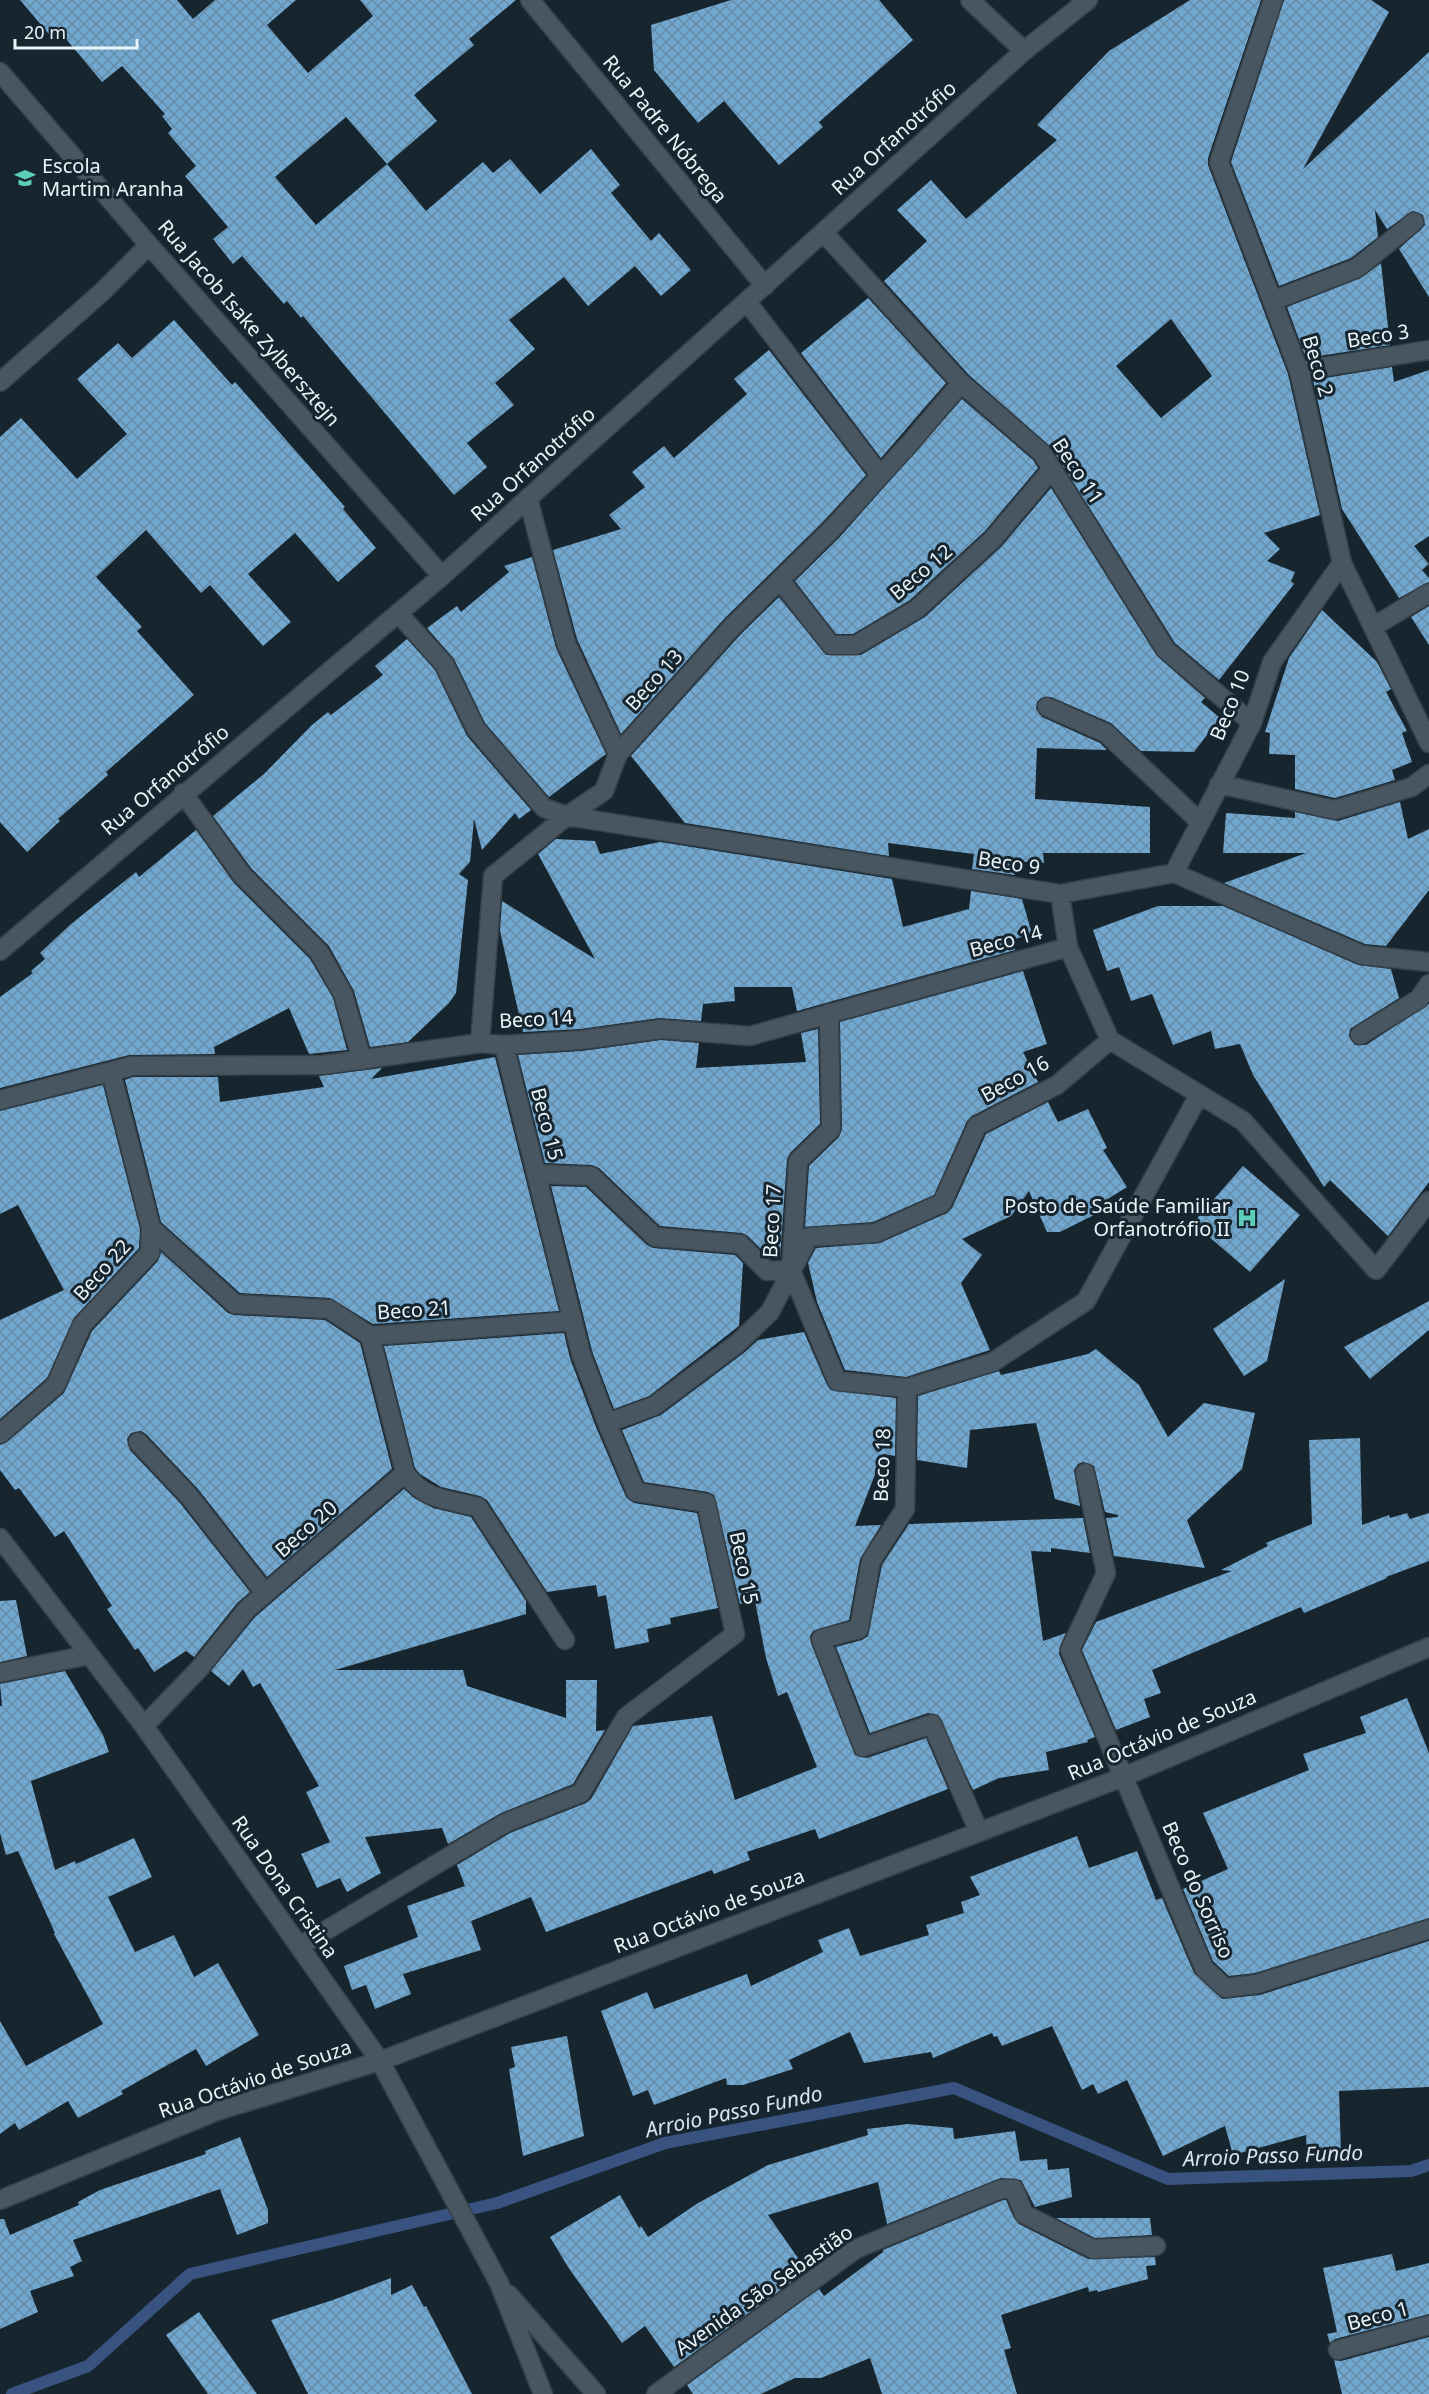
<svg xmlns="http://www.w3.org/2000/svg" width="1429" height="2394" font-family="'Noto Sans',sans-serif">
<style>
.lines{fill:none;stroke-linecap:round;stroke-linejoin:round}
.stream{stroke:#385380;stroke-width:12}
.building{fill:url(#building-cross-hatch);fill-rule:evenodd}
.minor-casing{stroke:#364048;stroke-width:21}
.minor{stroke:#475661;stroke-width:18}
.labels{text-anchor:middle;stroke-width:6;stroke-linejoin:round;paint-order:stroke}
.street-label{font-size:20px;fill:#eaf3fa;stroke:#17252f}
.poi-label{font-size:20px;fill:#eaf3fa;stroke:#17252f;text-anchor:start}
.water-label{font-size:21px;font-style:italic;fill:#d9e2f1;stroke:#17252f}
</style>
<defs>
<pattern id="building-cross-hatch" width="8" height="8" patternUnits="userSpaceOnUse" patternTransform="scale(1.5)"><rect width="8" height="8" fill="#72a8d0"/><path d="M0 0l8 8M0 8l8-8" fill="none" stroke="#658ca8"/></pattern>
</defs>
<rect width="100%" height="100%" fill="#17252f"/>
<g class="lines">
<path class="stream" d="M12,2394L88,2366L190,2274L497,2203L665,2143L954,2088L1168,2179L1411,2171L1429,2165"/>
</g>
<path class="building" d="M20,0H177L193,19L215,0H296L267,25L308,73L373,16L360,0H516L469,39L474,45L414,95L437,121L387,164L426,211L483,162L493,173L510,159L540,194L591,149L620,185L611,193L651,241L659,233L691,270L661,296L635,266L588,306L564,277L509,320L535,349L495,383L514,405L467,443L487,467L454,495L303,316L301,318L287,301L284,304L242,256L233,264L213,239L228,227L185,176L196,166L168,133L172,129L162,116L165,114L122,66L102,82L61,33L54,40ZM346,117L387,164L316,225L275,177Z
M731,0H879L913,40L819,122L823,127L779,165L724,101L698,123L654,70L651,25Z
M1190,0H1261L1208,158V165L1288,374L1320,515L1264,533L1280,549L1267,561L1295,572L1291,581L1294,584L1219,680L1175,643L1051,447L969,375L884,281L927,241L897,210L931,180L966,219L1057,140L1037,125L1109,51ZM1171,319L1212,376L1161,418L1116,366Z
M1284,0H1371L1389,12L1303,169L1429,52V297L1399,249L1425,225L1423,215L1413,211L1387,229L1375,210L1378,237L1351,258L1279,286L1231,162Z
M1381,263L1390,345L1306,358L1287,307L1361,278Z
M868,298L946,383L881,458L801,353Z
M174,320L232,385L235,382L345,507L343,509L376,548L338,582L295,533L248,574L291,622L263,646L210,585L201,593L146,530L96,577L142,627L137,631L194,695L106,772L108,775L58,819L60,821L27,852L0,822V437L21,418L77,479L127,434L77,379L118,343L132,358Z
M769,350L866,475L823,522L725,618L621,734L577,639L553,550L621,529L609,515L645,487L632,472L664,446L674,458L747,394L734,379Z
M1392,367L1394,382L1429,370V536L1414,546L1429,564L1422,570L1429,578V582L1399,598L1342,509L1313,380Z
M962,399L1033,460L1038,468L985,531L910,600L853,634H836L795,581L839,538Z
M1051,488L1157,656L1205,698L1201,702L1220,718L1194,752L1141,751L1111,723L1051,697L1041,698L1037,702L1036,709L1042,717L1100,743L1107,750L1037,748L1035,799L1150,807V853H1043L1044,863L1010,861L1015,875L972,869L974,854L888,843L889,856L685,823L631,756L741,634L779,597L826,655H861L925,617L1001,547Z
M532,557L556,648L606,754L549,797L485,723L454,659L427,628L457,606L461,612L509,572L504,566Z
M1429,606V645L1411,617Z
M1322,610L1377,662L1391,689L1386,692L1407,731L1402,733L1412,762L1392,770L1395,780L1335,798L1295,789V755L1269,754L1270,733L1265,732L1289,658Z
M407,639L435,670L467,736L531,810L519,819L515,813L482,850L474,819L470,862L459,874L468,880L456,993L449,1003L408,1042L370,1047L354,991L329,946L251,868L213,816L264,774L312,725L328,712L331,715L383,675L375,666Z
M1400,802L1408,839L1429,829V890L1386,946L1365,944L1224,883L1306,853H1223L1226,813L1295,818V812L1338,821Z
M196,830L234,883L310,959L333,998L347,1050L309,1054L289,1008L214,1047L215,1054L129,1055L0,1088V997L33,973L31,971L45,959L40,953L71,924L136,872L139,877Z
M556,839L595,841L600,854L660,842L892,879L903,927L969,909L971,891L1022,899L1032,934L1012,940L1015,950L797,1011L792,987H734L735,1001L703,1004L701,1021L659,1018L580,1029L523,1032L500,931L502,901L595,959L538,854Z
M1158,906H1223L1358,965L1391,969L1399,998L1350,1029L1349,1036L1355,1045H1366L1429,1004V1182L1388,1236L1330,1180L1324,1187L1253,1075L1240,1044L1215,1049L1211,1031L1173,1045L1152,994L1131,1001L1119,967L1107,971L1093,930Z
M1023,971L1047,1044L1023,1052L1038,1082L972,1116L967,1121L934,1195L873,1222L805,1227L809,1166L839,1137L842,1129L840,1022Z
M818,1029L820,1124L790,1153L787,1159L780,1258L768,1256L748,1236L742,1233L660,1226L599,1168L592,1165L545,1163L518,1055L582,1051L661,1040L699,1043L696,1068L806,1062L801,1033Z
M495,1057L559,1311L373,1324L330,1298L240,1293L161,1222L125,1080L133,1077H218L220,1102L324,1087L319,1076L382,1068L371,1079Z
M103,1085L140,1229L139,1248L74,1318L47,1378L0,1419V1320L64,1290L18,1205L0,1214V1111Z
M1048,1102L1058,1122L1088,1109L1107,1148L1103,1150L1127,1187L1093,1208L1096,1214L1060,1232H1047L1029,1191L1011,1216L962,1239L982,1255L961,1283L990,1350L906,1377L845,1370L817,1302L808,1263L816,1248L880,1243L947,1213L952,1208L986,1134Z
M1243,1166L1300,1215L1250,1272L1193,1223Z
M551,1186L586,1187L647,1245L653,1248L735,1255L743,1263L739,1326L649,1396L614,1409L592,1351Z
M161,1252L228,1313L234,1315L325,1320L360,1343L392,1469L267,1577L198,1489L146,1434L141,1431L131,1433L127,1439L130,1450L180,1503L250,1592L238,1602L194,1657L186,1651L154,1672L138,1648L135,1650L107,1609L112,1606L64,1531L55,1537L19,1488L15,1490L0,1470V1445L7,1442L64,1393L92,1331L158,1261Z
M1285,1279L1267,1361L1244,1376L1213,1329Z
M1429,1301V1330L1370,1379L1344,1347Z
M804,1332L827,1385L831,1390L896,1398L895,1456L883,1454L855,1526L881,1525L860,1559L849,1620L813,1631L810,1636L811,1643L855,1755L867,1758L926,1738L948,1789L819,1839L815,1829L747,1852L750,1860L714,1874L712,1870L546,1932L531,1897L471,1921L481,1950L403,1974L411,1994L375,2009L366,1985L352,1990L344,1966L418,1937L407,1906L465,1886L457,1865L510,1833L586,1803L591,1799L633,1726L712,1716L735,1800L817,1767L787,1692L778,1696L766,1658L755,1601L740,1604L714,1495L708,1492L644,1482L622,1430L661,1415L745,1352L758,1340Z
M564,1333L570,1358L596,1427L626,1497L634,1503L697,1513L718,1608L670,1618L671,1624L647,1629L649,1642L615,1649L606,1595L598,1597L596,1585L547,1592L487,1500L480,1496L441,1487L420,1474L415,1468L384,1346Z
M1096,1349L1139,1385L1168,1437L1204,1403L1255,1413L1242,1469L1187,1520L1205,1568L1114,1556L1106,1518L1118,1517V1515L1105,1512L1094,1466L1083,1462L1078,1464L1074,1470L1080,1506L1055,1499L1036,1423L970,1430L967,1468L917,1460L918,1396L999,1371L1001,1375L1088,1354Z
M1360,1438L1362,1525L1389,1515L1390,1518L1407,1513L1410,1519L1429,1513V1561L1386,1577L1387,1578L1304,1613L1301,1607L1152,1670L1161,1693L1144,1699L1150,1717L1116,1730L1082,1650L1096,1622L1232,1571L1221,1570L1268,1546L1266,1543L1312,1524L1309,1440Z
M404,1489L414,1498L433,1508L471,1517L526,1601V1614L335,1670H463L467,1686L566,1718V1680H597L596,1731L605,1730L573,1784L501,1813L448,1844L442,1828L365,1837L381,1873L347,1892L340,1878L317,1888L301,1854L330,1842L306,1792L319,1786L260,1683L253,1687L243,1669L229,1686L211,1671L255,1617Z
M1083,1518L1090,1553L1051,1548V1552L1031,1551L1043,1641L1066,1633L1060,1646L1059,1654L1095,1737L1087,1740L1088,1742L1046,1752L1049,1770L999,1778L973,1790L938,1715L928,1713L870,1733L836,1647L862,1640L868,1636L882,1565L909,1524Z
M16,1600L27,1656L0,1662V1601Z
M65,1671L103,1735L109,1752L31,1781L55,1870L75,1861L76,1864L134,1838L152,1877L108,1897L135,1952L174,1935L194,1977L218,1963L259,2035L206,2066L196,2049L121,2091L123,2094L78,2118L68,2101L19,2130L15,2123L0,2134V2021L26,2066L103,2024L54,1934L55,1933L18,1851L6,1855L0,1833V1706H2L0,1684Z
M1407,1698L1429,1753V1918L1255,1973L1229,1976L1213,1961L1183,1889L1228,1869L1203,1813L1309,1770L1303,1754L1366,1733L1360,1717Z
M1077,1836L1089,1868L1137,1851L1156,1900L1162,1898L1194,1973L1222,1999L1260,1995L1429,1941V2087L1339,2091L1341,2153L1307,2155L1306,2135L1233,2155L1225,2126L1163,2156L1127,2080L1098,2094L1093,2084L1082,2090L1052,2026L1002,2046L997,2036L994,2037L992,2033L933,2058L931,2052L864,2063L850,2032L789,2060L793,2069L743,2085H727L726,2078L654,2105L648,2090L633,2096L601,2011L647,1992L654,2009L747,1974L751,1986L823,1952L818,1940L849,1928L860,1956L929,1935L926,1925L964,1913L961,1902L980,1895L970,1877Z
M567,2036L584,2136L523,2156L509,2069L515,2067L511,2047Z
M908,2124L953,2128L954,2139L1015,2131L1020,2161L1047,2159L1048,2170L1069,2168L1072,2197L1035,2207L1021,2180L1001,2178L887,2224L878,2182L768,2215L807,2271L674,2367L645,2326L622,2343L568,2267L550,2237L620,2195L639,2228L641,2226L648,2237L698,2203L768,2165L868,2135L867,2129Z
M240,2137L268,2210V2223L237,2235L220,2189L73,2240L82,2261L70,2267L74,2276L30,2291L38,2312L0,2329V2219H4L10,2235L79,2205L78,2202L100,2190L206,2154L205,2151Z
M1003,2200H1006L1014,2218L1019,2224L1088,2259L1155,2257L1156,2265L1146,2266L1148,2279L1098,2292L1097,2290L1089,2292L1088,2287L1001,2315L1011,2348L1004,2350L1017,2394H882L870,2358L821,2378H795L761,2394H693L687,2385L819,2289L824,2296L883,2252V2250Z
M1056,2218H1150L1152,2235L1095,2238Z
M1392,2254L1396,2271L1429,2263V2314L1335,2339L1330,2343L1327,2334L1337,2332L1323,2268Z
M391,2278V2295L412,2285L424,2307L426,2306L472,2394H308L271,2320L333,2300Z
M199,2312L257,2394H208L166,2335Z
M1429,2337V2394H1342L1334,2360L1341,2361Z"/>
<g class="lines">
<g class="minor-casing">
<path id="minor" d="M530,0L765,286
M970,0L1024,51
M1273,0L1219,162L1299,371L1342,563L1429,743
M0,72L149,245L442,576
M823,232L961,383L1042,453L1166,650L1252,723
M1272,301L1357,268L1414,222
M747,302L880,475
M1299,371L1429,350
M0,382L102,292L149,245
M528,498L566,643L618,754
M780,580L831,645H856L917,609L993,539L1052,469
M398,613L444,664L476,729L544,808L567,816L1060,894L1174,873L1362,955L1429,962
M1373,627L1429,593
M1047,707L1106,733L1200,822
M1219,784L1335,810L1412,787L1429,774
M183,793L242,875L319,952L343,994L362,1060
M1174,873L1252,723L1272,662L1342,563
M1060,894L1068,947L1110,1040L1243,1121L1376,1270L1429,1201
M0,951L442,576L1024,51L1088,0
M829,1013L831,1129L798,1161L791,1270L837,1381L907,1388L993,1362L1086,1301L1199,1095
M1360,1035L1419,999L1429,984
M480,1043L493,876L567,816L604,791L618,754L733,626L831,530L911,442L961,383
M0,1100L132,1066L323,1065L480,1043L504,1045L581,1040L661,1029L750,1036L1068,947
M537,1174L591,1176L655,1237L740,1244L767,1271L791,1270
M151,1228L235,1304L329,1309L370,1336L573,1321
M907,1388L905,1509L871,1561L859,1629L821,1639L863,1747L932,1724L979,1832
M607,1423L654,1406L738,1343L770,1312L809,1237L876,1233L942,1203L977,1126L1057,1085L1110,1040
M0,1434L56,1385L82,1325L150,1253L151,1228L111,1072
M138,1442L189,1496L265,1593
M405,1473C424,1500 448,1500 478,1507L565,1640
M1085,1473L1106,1573L1070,1650L1204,1968L1225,1988L1257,1984L1429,1929
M0,1538L144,1726L380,2061L499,2283L543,2394
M0,1673L89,1655
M144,1726L199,1669L247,1609L405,1473L370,1336
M300,1946L505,1823L581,1793L626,1717L735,1634L706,1503L636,1492L607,1423L581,1354L504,1045
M0,2200L217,2111L380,2061L1123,1777L1429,1647
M508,2294L596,2394
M1338,2350L1429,2325
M656,2394L856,2249L1001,2189H1014L1024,2214L1093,2249L1156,2246"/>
</g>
<use href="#minor" class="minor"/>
</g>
<defs>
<g id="school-bare" transform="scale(1.62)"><path d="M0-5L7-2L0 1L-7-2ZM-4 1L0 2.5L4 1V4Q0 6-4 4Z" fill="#5cceba" stroke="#17252f" stroke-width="2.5" paint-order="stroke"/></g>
<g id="hospital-bare" transform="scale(1.62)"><path d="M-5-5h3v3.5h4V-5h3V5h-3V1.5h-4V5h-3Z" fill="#5cceba" stroke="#17252f" stroke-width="2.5" paint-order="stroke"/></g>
</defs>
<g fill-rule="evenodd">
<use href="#school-bare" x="25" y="178"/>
<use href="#hospital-bare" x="1247" y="1218"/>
</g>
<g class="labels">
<g class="street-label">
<text transform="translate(665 129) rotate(51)" y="7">Rua Padre Nóbrega</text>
<text transform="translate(894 138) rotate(-42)" y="7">Rua Orfanotrófio</text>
<text transform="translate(249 323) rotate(49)" y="7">Rua Jacob Isake Zylbersztejn</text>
<text transform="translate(1378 336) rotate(-9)" y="7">Beco 3</text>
<text transform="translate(1318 366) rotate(73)" y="7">Beco 2</text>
<text transform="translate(533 464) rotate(-42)" y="7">Rua Orfanotrófio</text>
<text transform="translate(1078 471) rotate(56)" y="7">Beco 11</text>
<text transform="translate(921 572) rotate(-40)" y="7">Beco 12</text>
<text transform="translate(654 680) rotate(-48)" y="7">Beco 13</text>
<text transform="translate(1230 705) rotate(-68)" y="7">Beco 10</text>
<text transform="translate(165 780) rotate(-40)" y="7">Rua Orfanotrófio</text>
<text transform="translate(1009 863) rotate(9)" y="7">Beco 9</text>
<text transform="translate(1006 941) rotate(-15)" y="7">Beco 14</text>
<text transform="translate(536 1019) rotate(-3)" y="7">Beco 14</text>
<text transform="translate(1015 1079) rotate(-29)" y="7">Beco 16</text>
<text transform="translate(547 1124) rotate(75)" y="7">Beco 15</text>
<text transform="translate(772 1221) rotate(-87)" y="7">Beco 17</text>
<text transform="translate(102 1270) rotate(-48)" y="7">Beco 22</text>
<text transform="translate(414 1310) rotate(-4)" y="7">Beco 21</text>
<text transform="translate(882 1465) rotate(-88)" y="7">Beco 18</text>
<text transform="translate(306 1529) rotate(-41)" y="7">Beco 20</text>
<text transform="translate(744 1568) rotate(78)" y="7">Beco 15</text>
<text transform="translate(1162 1735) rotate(-23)" y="7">Rua Octávio de Souza</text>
<text transform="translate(285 1887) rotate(55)" y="7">Rua Dona Cristina</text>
<text transform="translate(1198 1890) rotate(66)" y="7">Beco do Sorriso</text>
<text transform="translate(709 1911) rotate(-21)" y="7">Rua Octávio de Souza</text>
<text transform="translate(255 2079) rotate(-19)" y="7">Rua Octávio de Souza</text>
<text transform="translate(764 2290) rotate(-35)" y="7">Avenida São Sebastião</text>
<text transform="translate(1378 2316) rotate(-15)" y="7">Beco 1</text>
</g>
<g class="poi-label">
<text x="42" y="173">Escola<tspan x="42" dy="23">Martim Aranha</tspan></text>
<text x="1230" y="1213" text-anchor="end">Posto de Saúde Familiar<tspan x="1230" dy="23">Orfanotrófio II</tspan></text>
</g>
<g class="water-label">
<text transform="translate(734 2112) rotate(-12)" y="7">Arroio Passo Fundo</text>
<text transform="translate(1273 2156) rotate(-2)" y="7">Arroio Passo Fundo</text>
</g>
</g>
<path d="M15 39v9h122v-9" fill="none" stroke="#eaf3fa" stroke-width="3"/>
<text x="24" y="39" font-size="18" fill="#eaf3fa" stroke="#17252f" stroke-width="4.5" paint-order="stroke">20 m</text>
</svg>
